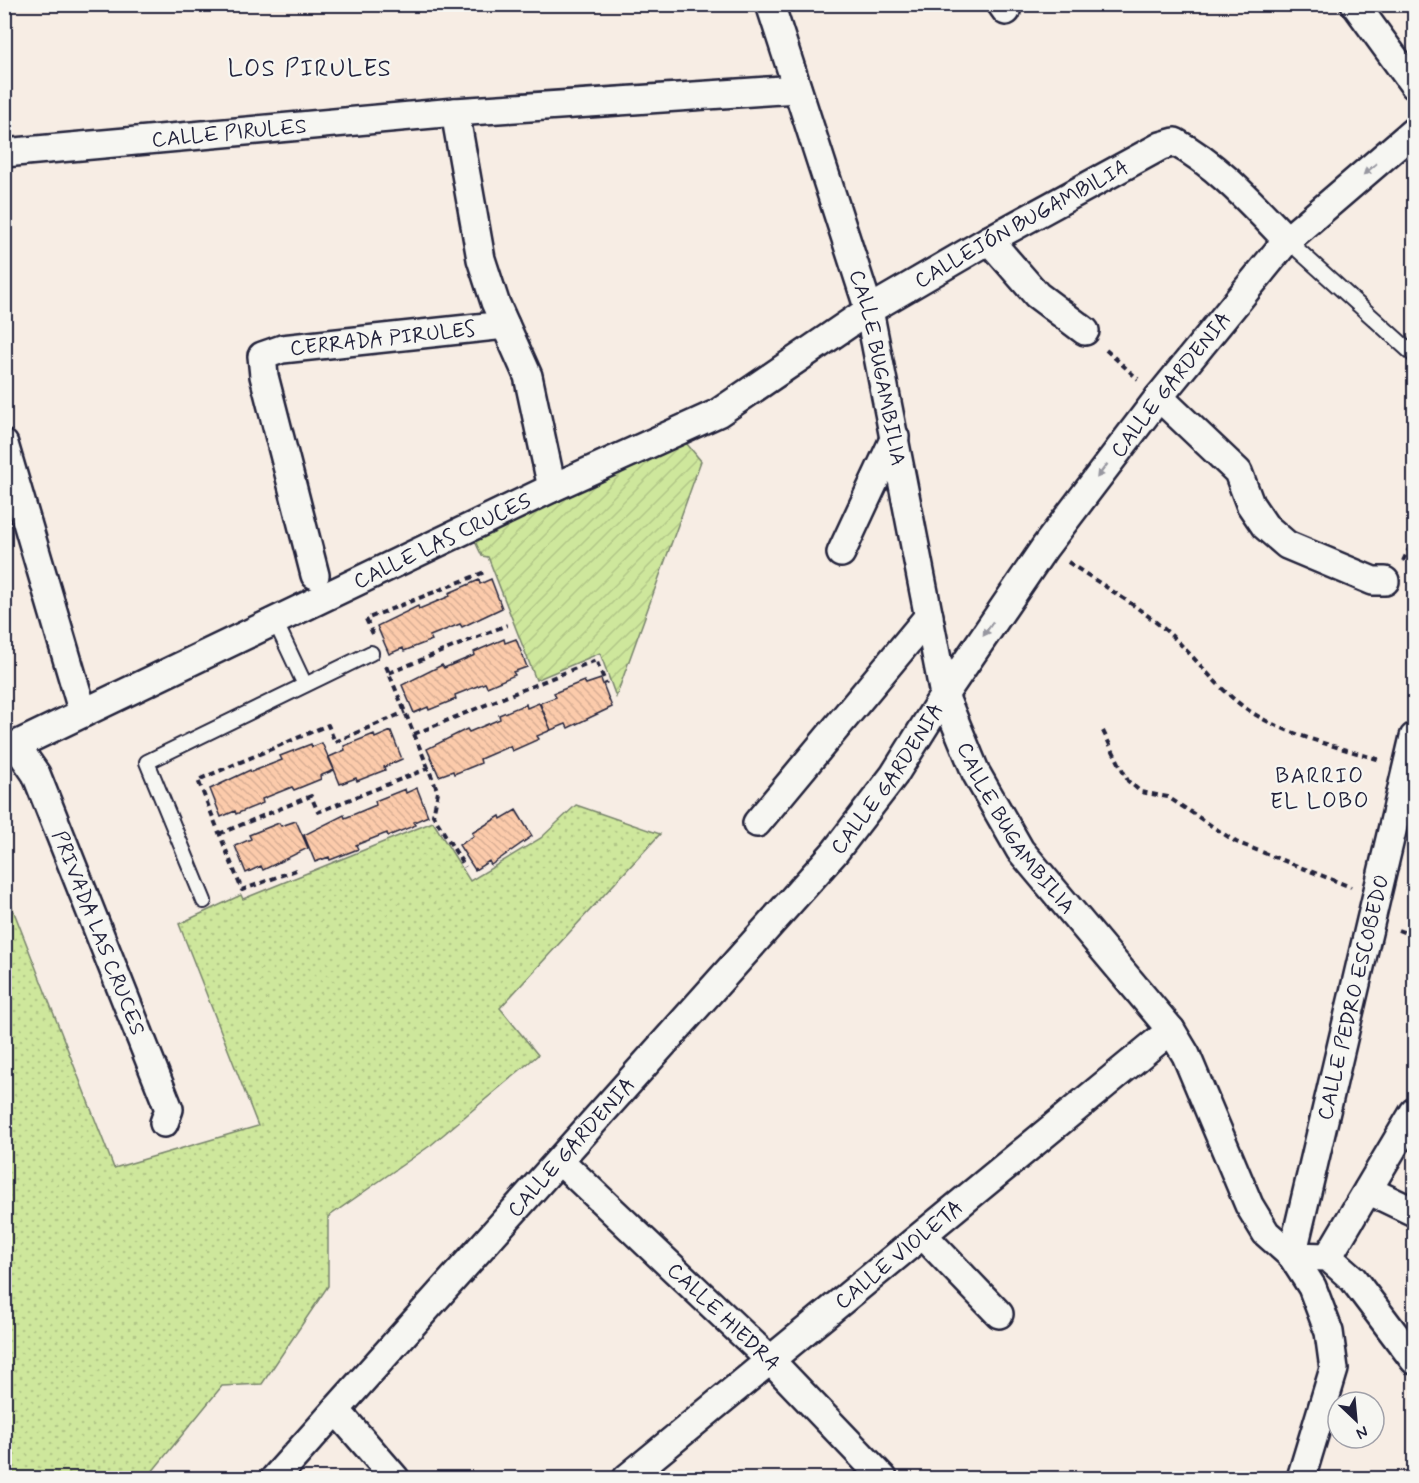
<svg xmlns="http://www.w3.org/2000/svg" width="1419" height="1483" font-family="Mynerve,sans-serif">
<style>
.grass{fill:url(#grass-dots);stroke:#78846c;stroke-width:1.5}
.garden{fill:url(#garden-furrows);stroke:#78846c;stroke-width:1.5}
.building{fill:url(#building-back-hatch);stroke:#22223b;stroke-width:1.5}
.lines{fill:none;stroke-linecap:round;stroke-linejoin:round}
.lane-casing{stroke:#22223b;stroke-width:18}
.street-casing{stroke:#22223b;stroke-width:32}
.path{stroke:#22223b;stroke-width:4;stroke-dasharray:6 4.5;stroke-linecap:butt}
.lane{stroke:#f6f6f2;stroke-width:14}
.street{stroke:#f6f6f2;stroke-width:27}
.oneway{fill:#9797a0}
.labels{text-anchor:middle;stroke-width:4.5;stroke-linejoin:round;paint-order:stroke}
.street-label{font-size:21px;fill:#22223b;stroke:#f6f6f2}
.neighbourhood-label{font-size:22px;letter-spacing:1.5px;fill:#22223b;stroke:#f6f6f2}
.quarter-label{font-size:24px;letter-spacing:1.5px;fill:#22223b;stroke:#f6f6f2}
</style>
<defs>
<pattern id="grass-dots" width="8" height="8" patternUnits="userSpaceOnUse" patternTransform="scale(1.5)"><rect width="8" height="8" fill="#cee79c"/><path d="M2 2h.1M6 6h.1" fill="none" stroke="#b1c687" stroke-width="1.8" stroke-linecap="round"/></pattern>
<pattern id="garden-furrows" width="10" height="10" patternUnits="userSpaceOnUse" patternTransform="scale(1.5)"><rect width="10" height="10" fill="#cee79c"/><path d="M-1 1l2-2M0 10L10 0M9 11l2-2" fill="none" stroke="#b1c687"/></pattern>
<pattern id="building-back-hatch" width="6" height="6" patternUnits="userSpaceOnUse" patternTransform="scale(1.5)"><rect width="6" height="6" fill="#fccbab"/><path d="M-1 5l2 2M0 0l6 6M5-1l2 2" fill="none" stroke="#d8ae94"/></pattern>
</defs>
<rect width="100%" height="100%" fill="#f7ede4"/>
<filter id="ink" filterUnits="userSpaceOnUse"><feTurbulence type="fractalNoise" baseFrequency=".0167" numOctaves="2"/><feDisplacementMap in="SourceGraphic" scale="12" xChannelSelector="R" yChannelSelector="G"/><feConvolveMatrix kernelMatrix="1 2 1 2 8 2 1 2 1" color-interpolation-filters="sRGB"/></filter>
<g filter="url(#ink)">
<path class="grass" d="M576,805L660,834L500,1008L538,1055L431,1145L328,1217V1286L262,1384L222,1386L147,1478H5V889L114,1168L258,1126L179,924L241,895L243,899L433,822L470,881L541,838Z"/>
<path class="garden" d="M682,438L701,461L616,697L600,653L536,680L488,557L482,556L472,535Z"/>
<path class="building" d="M491,579L502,608L462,627L460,624L430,636L432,640L404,651L403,648L389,654L377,626L418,606L419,609L450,596L449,593L479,580L480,584Z
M504,639L505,643L516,639L527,667L513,672L515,675L487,687L485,683L455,695L456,699L429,710L428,707L414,713L402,685L442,665L444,668L475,655L474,652Z
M601,679L612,707L568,728L566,724L551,730L540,703L556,697L554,693L584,681L586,684Z
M539,703L551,730L537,736L539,739L512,751L510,746L480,759L481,763L454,774L453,771L439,776L427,749L467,729L469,732L500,719L499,715L526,704L527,708Z
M391,731L402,759L384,767L385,770L357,781L356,778L340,784L329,757L345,750L344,746L374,734L375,738Z
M322,743L334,770L320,776L321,779L294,790L292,787L262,799L263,803L236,814L235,811L221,817L210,789L250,770L251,772L282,760L280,756L311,744L312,747Z
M417,788L428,816L414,822L416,825L388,836L387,833L356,845L358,849L330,860L329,857L315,862L304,835L344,815L345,818L376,805L375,801L405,789L406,793Z
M516,810L532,836L491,865L489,861L475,870L459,845L474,836L472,833L500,816L501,819Z
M296,821L308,848L263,870L261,866L246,873L235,846L251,839L249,835L279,823L281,826Z"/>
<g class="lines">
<g class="lane-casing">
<path id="lane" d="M1287,240L1414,355
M275,621L305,685
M204,901L147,762L371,653"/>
</g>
<g class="street-casing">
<g id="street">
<path id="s1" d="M770,4L869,310L944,695L976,773L1020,850L1171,1030L1186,1055L1249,1205L1266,1233L1292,1256L1328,1257L1353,1279L1414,1360"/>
<path d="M1001,4L1006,11"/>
<path d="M1355,4L1414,85"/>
<path d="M455,112L481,259L495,302L528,376L552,488"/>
<path id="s2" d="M4,153L455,112L797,89"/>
<path d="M989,240L1037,295L1085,331"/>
<path d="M1159,397L1238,472L1250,504L1265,526L1287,545L1373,581H1385"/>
<path d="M4,444L83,713"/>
<path d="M841,553L895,437"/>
<path id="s3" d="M315,575L264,376L262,356L282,349L505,325"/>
<path id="s4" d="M16,745L36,774L169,1109L164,1123"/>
<path id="s5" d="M4,751L552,488L718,413L869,310L989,240L1161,146L1175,142C1219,166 1253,205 1287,240"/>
<path d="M757,823L929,616"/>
<path id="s6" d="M560,1161L770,1360L883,1478"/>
<path d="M1368,1190L1414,1212"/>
<path d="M923,1235L999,1314"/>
<path d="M1328,1257L1414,1112"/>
<path d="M336,1410L395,1478"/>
<path id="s7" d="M275,1478L834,853L894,775L944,695L1045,547L1159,397L1287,240L1414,131"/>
<path id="s8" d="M627,1478L1171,1030"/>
<path id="s9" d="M1301,1478L1334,1369L1329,1332L1312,1287L1292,1256L1414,737"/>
</g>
</g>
<path class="path" d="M1106,350L1138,379
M1403,561L1414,538
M1068,562C1103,586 1141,607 1172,636C1200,662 1222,695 1256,715C1293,737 1339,747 1380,760
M373,634L366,619L485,572
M386,666L438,792L433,815L465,867
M389,673L507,625
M1103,731L1128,781L1141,792L1168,797L1236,842L1351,887
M414,734L596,660L606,684
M219,834L311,796L318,812L429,768
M296,870L242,890L198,780L328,725L335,742L405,712
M1398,930L1414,936"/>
<use href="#lane" class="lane"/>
<use href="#street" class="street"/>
</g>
<defs><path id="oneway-solid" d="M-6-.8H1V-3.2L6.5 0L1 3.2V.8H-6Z" transform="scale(1.5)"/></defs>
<g class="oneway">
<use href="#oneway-solid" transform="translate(1370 169) rotate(139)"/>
<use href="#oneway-solid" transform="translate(1102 471) rotate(127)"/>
<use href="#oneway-solid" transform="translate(988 629) rotate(124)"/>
</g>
</g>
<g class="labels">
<g class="street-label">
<text dy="7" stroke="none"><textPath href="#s2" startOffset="226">CALLE PIRULES</textPath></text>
<text dy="7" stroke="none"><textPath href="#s5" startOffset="1148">CALLEJÓN BUGAMBILIA</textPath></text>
<text dy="7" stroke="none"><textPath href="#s3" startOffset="348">CERRADA PIRULES</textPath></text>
<text dy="7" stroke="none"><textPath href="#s1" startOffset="380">CALLE BUGAMBILIA</textPath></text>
<text dy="7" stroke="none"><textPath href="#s7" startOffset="1416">CALLE GARDENIA</textPath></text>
<text dy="7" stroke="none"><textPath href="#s5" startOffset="486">CALLE LAS CRUCES</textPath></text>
<text dy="7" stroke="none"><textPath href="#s7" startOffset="930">CALLE GARDENIA</textPath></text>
<text dy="7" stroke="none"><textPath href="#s1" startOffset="866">CALLE BUGAMBILIA</textPath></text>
<text dy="7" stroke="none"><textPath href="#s4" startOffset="206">PRIVADA LAS CRUCES</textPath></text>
<text dy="7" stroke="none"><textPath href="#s9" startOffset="502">CALLE PEDRO ESCOBEDO</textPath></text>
<text dy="7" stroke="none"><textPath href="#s7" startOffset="444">CALLE GARDENIA</textPath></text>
<text dy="7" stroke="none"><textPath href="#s8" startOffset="352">CALLE VIOLETA</textPath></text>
<text dy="7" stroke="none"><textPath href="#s6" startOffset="226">CALLE HIEDRA</textPath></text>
</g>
<g class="neighbourhood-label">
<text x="1320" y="783">BARRIO<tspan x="1320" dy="25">EL LOBO</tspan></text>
</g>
<g class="quarter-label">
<text x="310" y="76">LOS PIRULES</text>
</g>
</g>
<rect width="1419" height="1483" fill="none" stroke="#f6f6f2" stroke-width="24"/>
<rect x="12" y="12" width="1395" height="1459" fill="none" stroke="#22223b" stroke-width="2" filter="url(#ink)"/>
<g transform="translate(1356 1420) rotate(154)"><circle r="28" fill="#f6f6f2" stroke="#a1a1a9" stroke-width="1.5"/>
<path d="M0-4.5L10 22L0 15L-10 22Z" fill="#22223b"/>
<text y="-9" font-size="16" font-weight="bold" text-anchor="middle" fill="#22223b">N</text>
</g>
</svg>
